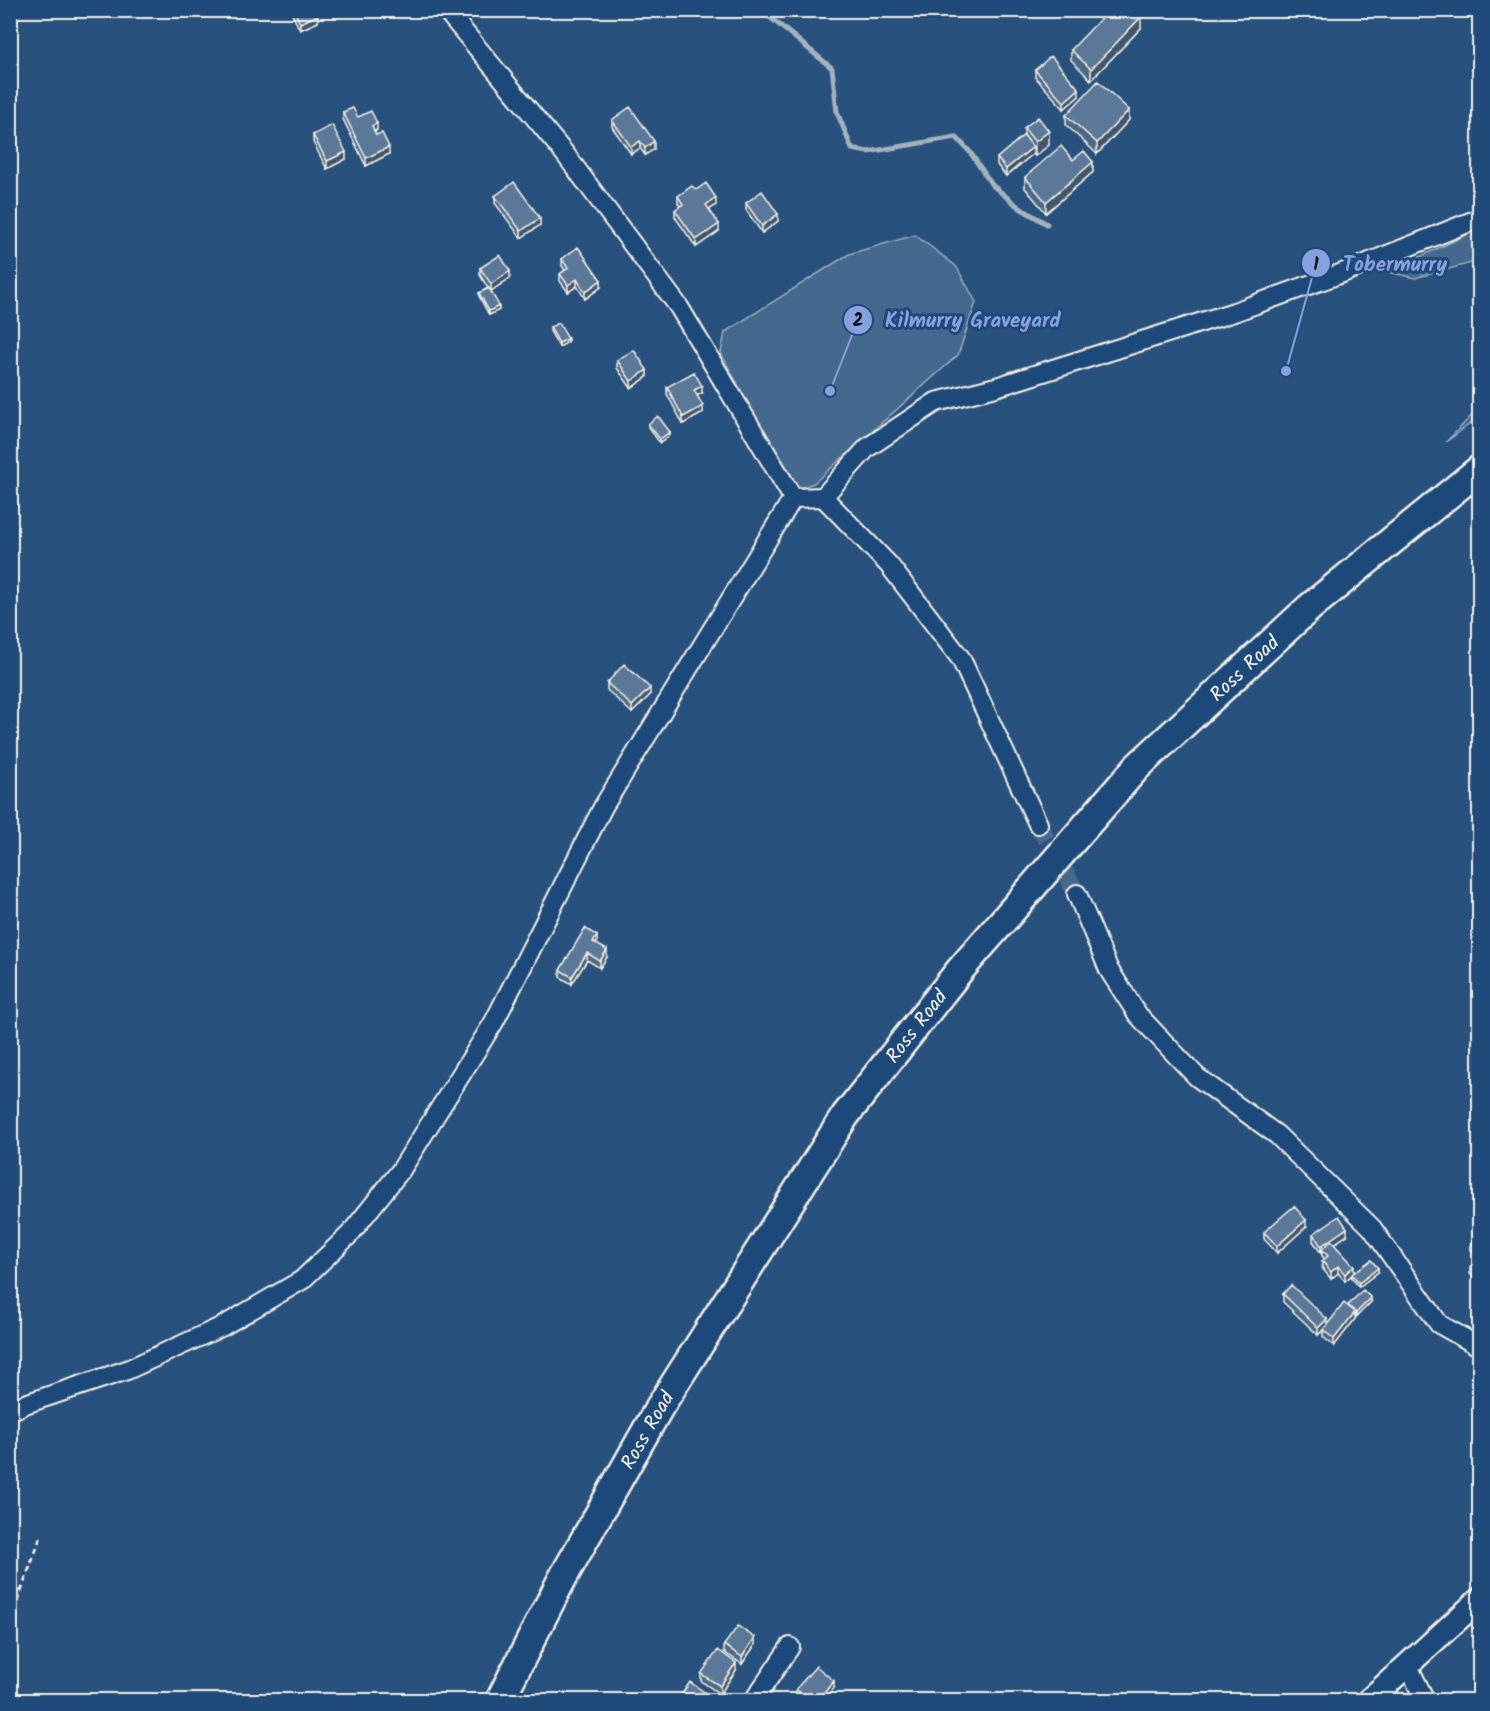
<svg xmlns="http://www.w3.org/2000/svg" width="1490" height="1711" font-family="Kalam,sans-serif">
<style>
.green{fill:#45688e;stroke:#9cacbb;stroke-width:1.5}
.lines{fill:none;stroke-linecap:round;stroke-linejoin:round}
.stream{stroke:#a4b2be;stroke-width:5}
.minor-tunnel{stroke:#47698e;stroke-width:18;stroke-dasharray:18 9;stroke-linecap:butt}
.minor-casing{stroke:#f4f1e8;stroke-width:22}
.tertiary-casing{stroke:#f4f1e8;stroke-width:27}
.secondary-casing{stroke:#f4f1e8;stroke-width:32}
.path{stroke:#f4f1e8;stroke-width:3;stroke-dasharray:6 4.5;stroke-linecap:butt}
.minor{stroke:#1f4a7a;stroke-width:18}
.tertiary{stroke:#1f4a7a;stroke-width:22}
.secondary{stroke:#1f4a7a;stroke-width:27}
.wall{fill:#4e6784;stroke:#f4f1e8;stroke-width:1.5}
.shaded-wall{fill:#40546b;stroke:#f4f1e8;stroke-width:1.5}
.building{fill:#5b7899;stroke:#f4f1e8;stroke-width:1.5}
.labels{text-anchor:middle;stroke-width:6;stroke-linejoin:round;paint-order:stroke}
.street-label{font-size:20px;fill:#f4f1e8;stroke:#1f4a7a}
.leader{fill:none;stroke:#88a0e0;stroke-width:2}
.callout-dot{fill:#88a0e0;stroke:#1f4a7a;stroke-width:2}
.mark-label{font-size:18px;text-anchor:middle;font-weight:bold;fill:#111}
.callout-label{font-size:21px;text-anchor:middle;font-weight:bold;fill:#88a0e0;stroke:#1f4a7a;stroke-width:6;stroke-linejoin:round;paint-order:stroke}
</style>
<rect width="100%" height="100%" fill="#28517e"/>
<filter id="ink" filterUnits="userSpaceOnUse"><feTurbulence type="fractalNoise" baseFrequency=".0167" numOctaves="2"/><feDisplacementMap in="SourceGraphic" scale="12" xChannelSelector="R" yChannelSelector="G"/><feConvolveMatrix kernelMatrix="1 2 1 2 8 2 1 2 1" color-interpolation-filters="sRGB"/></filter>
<g filter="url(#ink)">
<path class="green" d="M1479,229V261L1415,278L1388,272Z
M915,235L956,266L976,302L958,355L814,483L802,487L791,484L721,353L725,332L849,254Z
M1479,408V417L1446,442Z"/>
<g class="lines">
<path class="stream" d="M761,10L832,68L837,112L852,149L868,152L956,137L970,152L992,185L1020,208L1047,224"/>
<path class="minor-tunnel" d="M1038,824L1077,894"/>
<g class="minor-casing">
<path id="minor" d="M446,10L565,154L679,307L793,498L823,497L889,565L961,659L1038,824
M823,497L867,448L936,402L996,387L1234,312L1345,272L1480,218
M1077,894L1109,970L1138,1015L1197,1077L1277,1135L1372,1228L1439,1324L1480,1347
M10,1411L25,1404L127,1370L223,1326L302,1280L350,1234L401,1170L494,1022L603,807L793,498
M1408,1666L1425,1700
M754,1700L790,1647"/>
</g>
<g class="tertiary-casing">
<path id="tertiary" d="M1369,1700L1480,1599"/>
</g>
<g class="secondary-casing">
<path id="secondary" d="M500,1700L561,1581L659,1408L845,1116L960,970L1137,767L1309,608L1480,469"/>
</g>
<path class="path" d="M10,1622L41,1536"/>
<use href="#minor" class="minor"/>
<use href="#tertiary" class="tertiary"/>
<use href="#secondary" class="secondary"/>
</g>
<path class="wall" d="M290,10H316L318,22L300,30Z
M1109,18L1141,28L1091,80L1071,60V50Z
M1035,70L1079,96L1064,109L1035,77Z
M343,112L358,117L377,130L374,132L389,154L366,166L343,119Z
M1066,115L1129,120L1097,154L1066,125Z
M612,120L654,149L645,155L640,148L631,154L612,127Z
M1024,128L1049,145L1035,156L1033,154L1006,176L997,165V158L1024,135Z
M313,135L346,159L327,169L313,142Z
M1073,160L1093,172L1046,213L1025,188V177Z
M696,190L716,205L709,210L719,231L696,247L675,217V210L680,206L678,203V196Z
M495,196L540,225L521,238L495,203Z
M746,203L778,221L762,233L746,210Z
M562,259L601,287L585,299L577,286L568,292L560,281V274L565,270L562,266Z
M480,268L510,278L491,291L499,310L489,315L479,296V293L488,288L480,275Z
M550,327L568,342L559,347L550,331Z
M617,360L647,377L631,388L617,368Z
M667,387L702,393L697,395L703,413L683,424L667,394Z
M648,424L670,435L660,443L648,427Z
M607,683L650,695L632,713L607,690Z
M597,943L596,944L607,957L600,968L587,960L572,984L560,977V970Z
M1306,1227L1277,1253L1264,1239V1232Z
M1479,1233V1257L1471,1250V1243Z
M1313,1234L1347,1235L1334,1244L1354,1273L1378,1272L1359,1287L1352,1278V1275L1345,1281L1338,1273L1331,1279L1322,1268V1261L1325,1259L1322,1256V1252L1321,1253L1313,1241Z
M1479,1257V1282L1470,1274V1267Z
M1283,1294L1327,1325L1348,1306L1371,1302L1356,1317L1355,1316V1319L1334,1346L1323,1337V1330L1318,1335L1283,1302Z
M724,1645H755L742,1664L724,1652Z
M736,1670L720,1694L701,1681V1674Z
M834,1688L823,1701H802L796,1696V1689Z"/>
<path class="shaded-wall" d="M318,15V22L300,30V23Z
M1141,17V28L1091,80V69Z
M1079,89V96L1064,109V102Z
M1129,110V120L1097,154V143Z
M377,123V130L372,133V126Z
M1049,131V145L1035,156V142Z
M640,141V148L631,154V147Z
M654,141V149L645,155V148Z
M389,147V154L366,166V158Z
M1033,147V154L1006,176V169Z
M346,152V159L327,169V161Z
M1093,162V172L1046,213V202Z
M716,198V205L706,212V205Z
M778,214V221L762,233V226Z
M540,218V225L521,238V231Z
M719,224V231L696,247V240Z
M510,271V278L491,291V284Z
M577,279V286L568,292V285Z
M601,280V287L585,299V292Z
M499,306V310L489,315V311Z
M568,339V342L559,347V343Z
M647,370V377L631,388V381Z
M702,386V393L694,397V390Z
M703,406V413L683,424V417Z
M670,432V435L660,443V439Z
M650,688V695L632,713V706Z
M597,936V943L593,949V942Z
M607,950V957L600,968V961Z
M587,953V960L572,984V977Z
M1306,1220V1227L1277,1253V1246Z
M1347,1228V1235L1324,1251L1322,1249V1252L1321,1253V1246Z
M1338,1266V1273L1331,1279V1272Z
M1354,1266V1273L1345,1281V1274Z
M1378,1268V1272L1359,1287V1283Z
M1371,1298V1302L1356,1317V1313Z
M1355,1312V1319L1334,1346V1339Z
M1327,1319V1326L1318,1335V1328Z
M755,1638V1645L742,1664V1657Z
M736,1663V1670L720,1694V1686Z
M834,1681V1688L823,1701H817Z"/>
<path class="building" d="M294,10H316L318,15L300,23Z
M1116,10H1134L1141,17L1091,69L1071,50L1105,14L1109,18Z
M1051,56L1079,89L1064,102L1035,70Z
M1098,81L1129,110L1097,143L1066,115Z
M630,107L654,141L645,148L640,141L631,147L612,120Z
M353,108L358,117L371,111L377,123L372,126L376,135L382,133L389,147L366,158L343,112Z
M1038,117L1049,131L1035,142L1024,128Z
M332,125L346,152L327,161L313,135Z
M1024,135L1033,147L1006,169L997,158Z
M1061,146L1073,160L1084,151L1093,162L1046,202L1025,177Z
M514,182L540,218L521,231L495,196Z
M706,183L716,198L706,205L719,224L696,240L675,210L683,204L678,196L692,186L696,190Z
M762,191L778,214L762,226L746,203Z
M578,247L601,280L585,292L577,279L568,285L560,274L568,268L562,259Z
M500,255L510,271L491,284L480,268Z
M489,288L499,306L489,311L479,293Z
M559,323L568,339L559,343L550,327Z
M634,350L647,370L631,381L617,360Z
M694,372L702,386L694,390L703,406L683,417L667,387Z
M658,416L670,432L660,439L648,424Z
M624,664L650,688L632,706L607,683Z
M585,928L597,936L593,942L607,950L600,961L587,953L572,977L560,970Z
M1294,1206L1306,1220L1277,1246L1264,1232Z
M1339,1216L1347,1228L1321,1246L1313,1234Z
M1479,1233V1250L1471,1243Z
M1331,1241L1354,1266L1345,1274L1338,1266L1331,1272L1322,1261L1328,1256L1322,1249Z
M1479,1257V1275L1470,1267Z
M1371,1260L1378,1268L1359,1283L1352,1274Z
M1291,1285L1327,1319L1318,1328L1283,1294Z
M1363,1290L1371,1298L1356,1313L1348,1305Z
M1344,1303L1355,1312L1334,1339L1323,1330Z
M738,1626L755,1638L742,1657L724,1645Z
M718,1650L736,1663L720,1686L701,1674Z
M816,1666L834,1681L817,1701H810L796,1689Z
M690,1682L707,1694L703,1701H677Z"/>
</g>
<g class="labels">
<g class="street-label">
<text transform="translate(1244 668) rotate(-43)" y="7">Ross Road</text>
<text transform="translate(916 1026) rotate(-52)" y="7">Ross Road</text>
<text transform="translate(647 1430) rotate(-60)" y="7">Ross Road</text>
</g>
</g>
<path class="leader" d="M1286 371L1316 263M830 391L858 320"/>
<g class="callout-dot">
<circle cx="1286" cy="371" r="6"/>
<circle cx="830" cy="391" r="6"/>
<circle cx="1316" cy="263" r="15"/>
<circle cx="858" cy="320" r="15"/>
</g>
<g class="mark-label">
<text x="1316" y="270">1</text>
<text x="858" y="326">2</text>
</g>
<g class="callout-label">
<text x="1395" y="271">Tobermurry</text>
<text x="973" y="327">Kilmurry Graveyard</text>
</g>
<rect width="1490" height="1711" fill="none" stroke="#1f4a7a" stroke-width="36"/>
<rect x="18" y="18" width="1454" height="1675" fill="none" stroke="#f4f1e8" stroke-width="2" filter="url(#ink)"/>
</svg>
